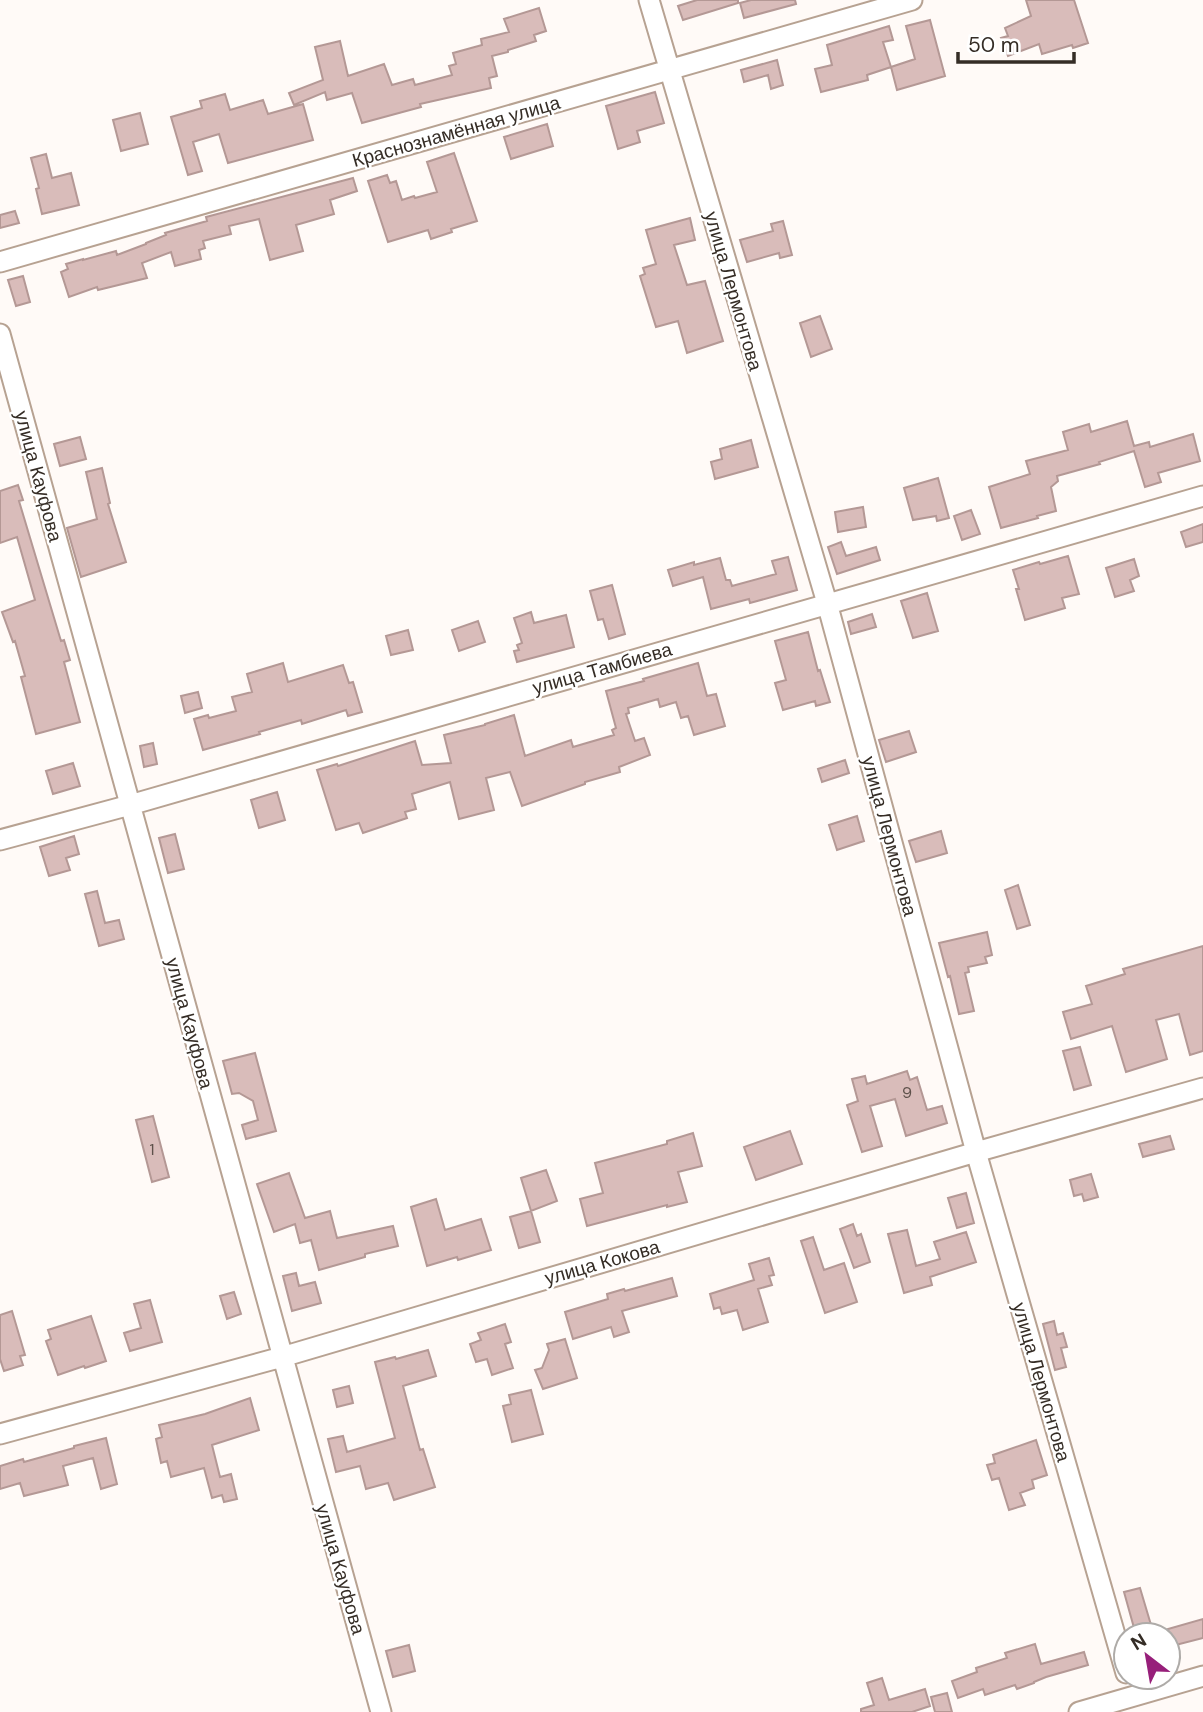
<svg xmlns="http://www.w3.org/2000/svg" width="1203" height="1712" font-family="'DM Sans',sans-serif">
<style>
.building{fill:#d9bcba;stroke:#b49895;stroke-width:2}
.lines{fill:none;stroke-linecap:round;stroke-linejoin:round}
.minor-casing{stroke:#b7a292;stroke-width:23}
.minor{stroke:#fff;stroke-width:19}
.labels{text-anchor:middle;stroke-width:5;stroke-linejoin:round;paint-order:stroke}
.number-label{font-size:16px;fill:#5e514b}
.street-label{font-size:19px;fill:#352d26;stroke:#fff}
</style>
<rect width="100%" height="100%" fill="#fffaf7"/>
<path class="building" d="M697,0H738V3L683,20L678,6Z
M751,0H795L796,4L744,18L740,3Z
M1026,0H1074L1088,43L1073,48L1072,45L1042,54L1039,44L1008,56L1001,38L1008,36L1005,28L1031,16Z
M539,8L546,31L534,35L536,41L508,50V52L492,56L497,76L489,78L491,88L420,104L421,107L362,123L352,93L327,100L325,92L294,105L289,93L323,80L315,47L340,41L348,76L384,64L392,85L413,79L415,85L452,75L449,66L456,64L453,53L482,45L481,39L509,32L504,19Z
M930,20L945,76L897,90L891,67L915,59L906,26Z
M889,26L893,40L883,42L891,67L867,75L868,80L821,92L815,69L832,65L827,45Z
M777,60L783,85L771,89L768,75L744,82L741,70Z
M655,92L664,123L637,131L640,142L618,149L606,106Z
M225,94L230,110L263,100L268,114L303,104L313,140L228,163L219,134L193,142L202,171L188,175L171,117L202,108L200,101Z
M140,113L148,144L121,151L113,120Z
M547,124L553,146L511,159L504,137Z
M454,153L477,221L451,229L452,232L431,239L428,230L388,242L368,181L387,175L390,183L396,181L402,200L414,196L415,198L437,192L427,162Z
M46,154L52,178L71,173L79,205L42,214L36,189L39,188L31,158Z
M353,178L357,191L330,200L334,214L296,225L303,251L270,260L259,219L229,226L231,234L203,241L205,248L199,250L201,259L175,266L171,252L142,263L147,278L98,290L97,287L69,297L61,272L68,269L66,264L83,259V260L116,251L117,255L146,244V243L166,235L165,233L207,221L206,217Z
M15,211L19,223L0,228V215Z
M690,218L695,240L674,245L687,285L705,281L723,341L687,353L678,321L656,327L640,276L645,274L643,268L656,264L646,230Z
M783,221L792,255L780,258L779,253L747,262L740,240L773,231L771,224Z
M23,276L30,302L16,306L8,280Z
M820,316L832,349L811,357L800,323Z
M1127,421L1134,446L1149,442L1150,447L1193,434L1200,461L1158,473L1161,482L1145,487L1134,451L1099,462L1100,464L1057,476L1058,481L1051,487L1056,511L1037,516L1038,518L1001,528L989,487L1030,474L1026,461L1068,450L1063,432L1089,424L1091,432Z
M80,437L86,459L60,466L54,444Z
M751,440L758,467L715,479L711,462L722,459L720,449Z
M102,468L110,503L108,504L126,562L81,577L67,528L97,519L86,472Z
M938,478L949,518L937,521L936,516L913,520L904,488Z
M18,485L23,500L19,501L61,641L64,640L70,660L64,662L80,722L36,734L21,677L25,676L15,641L13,642L2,612L35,600L17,537L0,543V491Z
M863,507L866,527L838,532L835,512Z
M971,510L980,534L962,540L954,516Z
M1203,524V542L1186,547L1181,532Z
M841,542L846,556L876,547L880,560L837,574L828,547Z
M1068,556L1079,594L1062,598L1065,608L1025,620L1016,589H1019L1013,570L1039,562L1040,564Z
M788,557L797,590L750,603L749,599L711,609L703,577L673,586L668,570L694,562V565L720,558L726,580H730L732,586L776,574L772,561Z
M1134,559L1139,576L1130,580L1134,591L1115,597L1106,568Z
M612,585L625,634L609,639L603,619L598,620L590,591Z
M927,593L938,631L913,638L901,601Z
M531,612L534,623L566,615L574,647L517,662L514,651L519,650L517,645L522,643L514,618Z
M872,614L876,627L851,634L848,622Z
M478,621L485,642L459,651L452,630Z
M408,630L413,650L391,655L386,636Z
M808,632L818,671L820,670L830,702L816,706L815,701L783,710L775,683L786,680L775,641Z
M283,663L288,682L343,665L349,683L353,682L362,712L348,716L346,710L302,724L301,720L259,732L260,734L203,750L194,719L208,715L209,718L236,711L232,697L252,692L247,674Z
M698,663L707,696L716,694L725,726L694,735L688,716L681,718L676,702L660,707L658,699L628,708L629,713L626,714L635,741L644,738L650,755L619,767L620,772L585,782V784L522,806L510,772L486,778L494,810L459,819L450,782L412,794L416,809L405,812L407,818L363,833L359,823L336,830L317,770L337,764L338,766L415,741L422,765L451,763L444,735L485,725V724L514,715L525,756L571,740L573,747L614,735L612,730L616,728L606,691L644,681L643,679Z
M198,692L202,708L185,713L181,696Z
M909,731L916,752L886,762L879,740Z
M153,743L157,764L144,767L140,746Z
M845,760L849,773L822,782L818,769Z
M73,763L80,786L53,794L46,771Z
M277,792L285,820L259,828L251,800Z
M857,816L864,841L837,850L829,825Z
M941,831L947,853L916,862L909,841Z
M175,834L184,869L168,873L159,838Z
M74,836L79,854L66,858L70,870L49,876L40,847Z
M1018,885L1030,925L1017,929L1005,890Z
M97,891L105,923L119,920L124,939L99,946L85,894Z
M987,932L992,955L985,957L987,963L968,967L969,972L965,973L974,1011L959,1014L950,976L948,977L939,943Z
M1203,946V1051L1190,1055L1179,1014L1156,1020L1167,1059L1126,1072L1112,1026L1071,1039L1063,1012L1092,1004L1086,986L1125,974L1123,969Z
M1080,1047L1091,1085L1074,1090L1063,1051Z
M255,1053L276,1131L246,1139L242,1125L258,1120L253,1101L239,1093L232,1094L223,1061Z
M907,1071L910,1080L917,1077L927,1110L942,1106L947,1123L906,1136L895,1099L870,1106L882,1146L862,1152L847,1105L858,1101L852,1079L865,1076L867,1084Z
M153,1116L169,1177L152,1182L136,1120Z
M790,1131L802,1164L756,1180L744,1147Z
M693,1133L702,1166L678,1172L687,1202L667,1207V1205L587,1226L580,1199L603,1193L595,1163L667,1144V1141Z
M1170,1136L1174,1149L1143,1157L1139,1144Z
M546,1170L557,1201L531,1211L521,1178Z
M289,1173L305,1218L330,1211L337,1238L393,1226L398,1246L365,1254V1257L319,1270L311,1240L300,1243L295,1224L274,1232L257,1184Z
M1091,1174L1098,1197L1084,1201L1082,1194L1074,1196L1070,1180Z
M966,1193L974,1223L957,1228L948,1198Z
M436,1199L445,1230L481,1219L491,1250L458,1260L457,1257L427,1266L411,1207Z
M531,1211L540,1242L519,1248L510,1217Z
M853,1224L857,1236L861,1234L870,1262L854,1268L840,1229Z
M907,1230L916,1266L940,1259L934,1242L966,1232L976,1262L930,1277L932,1285L904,1293L888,1234Z
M813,1237L824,1270L844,1263L857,1302L825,1313L801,1241Z
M769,1258L774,1275L769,1276L772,1285L758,1289L768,1322L743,1330L737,1310L722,1314L720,1307L714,1309L710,1294L754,1280L749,1264Z
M296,1273L299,1286L315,1282L321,1303L292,1311L283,1276Z
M672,1278L677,1296L622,1311L629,1332L614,1337L611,1327L573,1339L565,1312L608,1299L607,1294L624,1289L625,1291Z
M234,1292L241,1314L227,1319L220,1296Z
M150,1300L162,1342L130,1351L124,1333L141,1328L134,1304Z
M12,1311L25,1355L20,1356L23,1365L4,1371L0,1359V1315Z
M91,1316L106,1361L85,1368L84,1366L58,1375L46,1341L51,1339L48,1330Z
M1054,1321L1057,1335L1063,1333L1067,1347L1061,1348L1066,1367L1055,1370L1043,1324Z
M505,1324L511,1342L505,1344L513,1368L492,1375L487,1359L476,1362L470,1344L481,1340L478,1333Z
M565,1339L577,1378L543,1389L535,1370L542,1368L549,1350L547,1344Z
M428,1350L436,1376L403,1386L420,1450L423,1449L435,1487L394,1500L388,1483L366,1489L360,1466L336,1472L328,1439L343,1436L347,1452L395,1438L375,1362L395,1357L396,1359Z
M349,1386L353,1403L337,1407L333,1390Z
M531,1390L543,1434L512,1442L503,1406L511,1404L509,1395Z
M250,1398L259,1430L212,1445L220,1477L231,1474L237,1499L224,1502L222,1495L212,1498L204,1468L171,1477L167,1461L161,1463L156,1439L162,1437L159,1425L205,1414Z
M106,1438L117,1484L101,1489L93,1458L63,1466L68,1485L24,1496L20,1483L0,1489V1466L23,1459L24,1462L74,1448V1446Z
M1036,1440L1047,1475L1032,1480L1034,1488L1020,1493L1025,1505L1009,1510L999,1478L992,1480L987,1465L995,1463L993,1455Z
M1140,1588L1154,1635H1136L1124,1592Z
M1203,1619V1638L1168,1647V1629Z
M1035,1644L1041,1664L1084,1652L1088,1665L1046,1677L1034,1682V1683L1017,1689L1015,1685L985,1695L983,1689L958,1698L952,1681L977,1672L976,1668L1007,1658L1005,1653Z
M409,1645L415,1671L393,1677L386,1651Z
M882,1678L889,1700L925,1689L930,1706L912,1712H861V1709L874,1705L867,1683Z
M947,1693L952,1712H935L931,1697Z"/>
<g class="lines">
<g class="minor-casing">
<path id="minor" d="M649,0L827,603L976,1152L1126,1673
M0,262L912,0
M0,334L381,1712
M0,840L130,805L1203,496
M0,1434L282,1357L976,1152L1203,1088
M1079,1712L1203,1676"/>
</g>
<use href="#minor" class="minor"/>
</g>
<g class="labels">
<g class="number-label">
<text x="907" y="1098">9</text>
<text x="152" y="1155">1</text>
</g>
<g class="street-label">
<text transform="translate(456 131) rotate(-16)" y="7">Краснознамённая улица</text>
<text transform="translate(734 291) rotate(74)" y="7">улица Лермонтова</text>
<text transform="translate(39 476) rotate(75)" y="7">улица Кауфова</text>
<text transform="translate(602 668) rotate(-16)" y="7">улица Тамбиева</text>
<text transform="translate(890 836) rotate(75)" y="7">улица Лермонтова</text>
<text transform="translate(190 1023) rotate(75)" y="7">улица Кауфова</text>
<text transform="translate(602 1262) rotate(-16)" y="7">улица Кокова</text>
<text transform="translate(1042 1382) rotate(74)" y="7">улица Лермонтова</text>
<text transform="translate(341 1569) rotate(74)" y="7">улица Кауфова</text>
</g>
</g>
<g transform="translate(1147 1656) rotate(329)"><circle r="33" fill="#ffffff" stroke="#aeaba8" stroke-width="2"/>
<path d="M0-5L12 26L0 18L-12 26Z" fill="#971f7a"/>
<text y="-10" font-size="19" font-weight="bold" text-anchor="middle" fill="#352d26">N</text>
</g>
<path d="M958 52v10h116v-10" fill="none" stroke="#352d26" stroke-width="3.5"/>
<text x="968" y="52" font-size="21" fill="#352d26" stroke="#ffffff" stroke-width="5" paint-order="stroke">50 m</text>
</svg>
